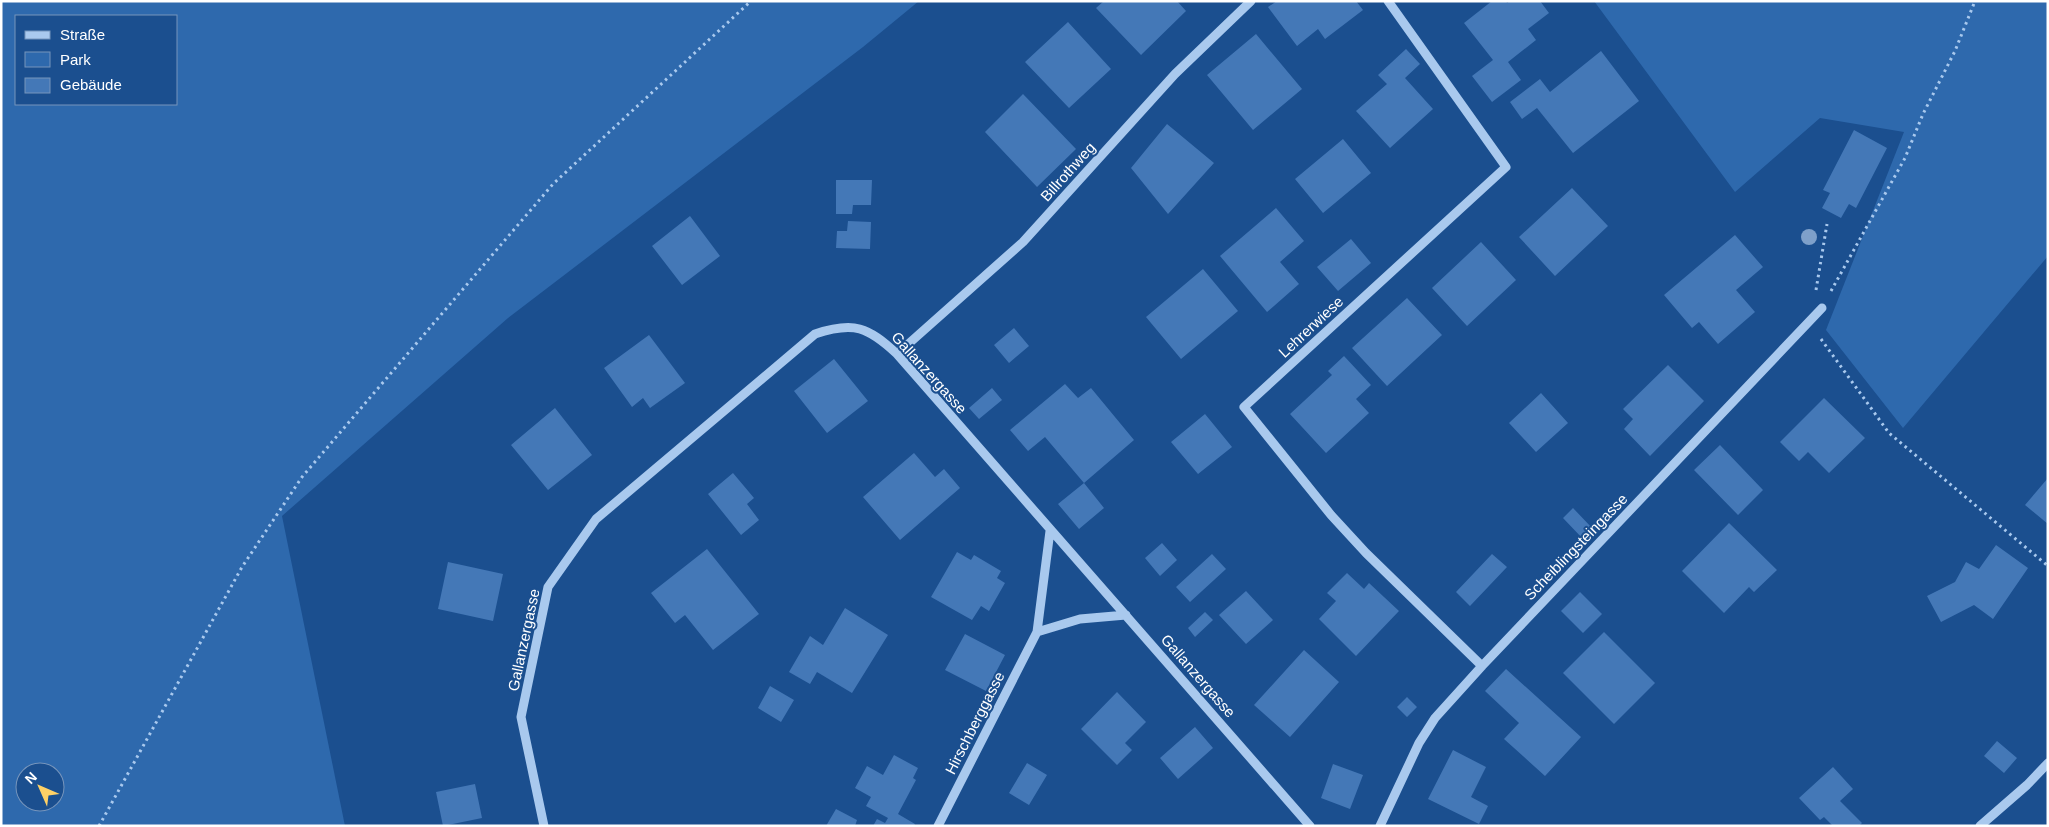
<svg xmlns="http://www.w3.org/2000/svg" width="2049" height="827" font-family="Helvetica,sans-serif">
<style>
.green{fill:#2e69ad;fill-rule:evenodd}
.building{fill:#4478b7}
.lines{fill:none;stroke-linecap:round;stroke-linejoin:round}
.path{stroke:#a9c9ee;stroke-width:3;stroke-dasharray:2.5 4;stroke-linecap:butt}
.minor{stroke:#a9c9ee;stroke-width:9}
.tree{fill:#7ea0ca}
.labels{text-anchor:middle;stroke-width:4;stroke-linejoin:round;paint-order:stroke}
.street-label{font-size:15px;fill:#fff;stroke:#1b4f8f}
</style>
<rect width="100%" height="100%" fill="#1b4f8f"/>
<path class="green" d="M1,1H919L863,47L508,318L282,516L345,826H1ZM16,16H176V104H16ZM25,772H55V802H25Z
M1594,1H2048V256L1903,428L1826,330L1904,132L1820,118L1735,192Z"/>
<path class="building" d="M1104,1H1177L1186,11L1141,55L1096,8Z
M1277,1H1356L1363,10L1325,39L1318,29L1297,46L1268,7Z
M1492,1H1506L1507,3L1510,1H1540L1549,13L1528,29L1536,40L1508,62L1521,80L1492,102L1472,76L1493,60L1464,23Z
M1068,22L1111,69L1069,108L1025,62Z
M1256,34L1302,89L1253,130L1207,75Z
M1406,49L1420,64L1405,78L1433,109L1390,148L1356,111L1387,84L1378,75Z
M1601,51L1639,101L1573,153L1537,108L1522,119L1510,102L1540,79L1550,92Z
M1023,94L1076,149L1037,187L985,132Z
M1167,124L1214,163L1168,214L1131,168Z
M1854,130L1887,148L1856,208L1849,204L1841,218L1822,208L1830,193L1823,190Z
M1343,139L1371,173L1323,213L1295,179Z
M836,180H872L871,205H853L852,214H836Z
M1572,188L1608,226L1555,276L1519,237Z
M1276,208L1304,241L1280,262L1299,284L1267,312L1220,256Z
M690,216L720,256L682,285L652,246Z
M848,221L871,222L870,249L836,248L837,231H847Z
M1735,235L1763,267L1736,290L1755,312L1718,344L1699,322L1692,328L1664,295Z
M1351,239L1371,263L1338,291L1317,267Z
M1481,242L1516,280L1467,326L1432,288Z
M1203,269L1238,311L1181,359L1146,317Z
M1407,298L1442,335L1387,386L1352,348Z
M1014,328L1029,346L1009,363L994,345Z
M649,335L685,383L650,408L643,398L632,407L604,368Z
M1344,356L1371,385L1356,399L1369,413L1326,453L1290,414L1332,375L1328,371Z
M834,359L868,401L827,433L794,391Z
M1668,365L1704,401L1650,456L1624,429L1633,419L1623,409Z
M1065,384L1078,398L1091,388L1134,440L1084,483L1045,437L1028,451L1010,430Z
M992,388L1002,400L979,419L969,408Z
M1541,393L1568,423L1536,452L1509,423Z
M1824,398L1865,438L1829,473L1808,452L1799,461L1780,442Z
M555,408L592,455L548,490L511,445Z
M1205,414L1232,447L1198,474L1171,442Z
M1720,445L1763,490L1738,515L1694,470Z
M914,453L935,477L944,469L960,488L900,540L863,497Z
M733,473L754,498L747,504L759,520L741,535L708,494Z
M2048,478V524L2025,505Z
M1084,483L1104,508L1079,529L1058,504Z
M1573,508L1593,529L1583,539L1563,518Z
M1729,523L1777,570L1754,592L1749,587L1724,613L1682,571Z
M1162,543L1177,560L1160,576L1145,558Z
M1996,545L2028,568L1993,619L1974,605L1941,622L1927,596L1955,582L1966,562L1979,569Z
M707,549L759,614L713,650L685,615L675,623L651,593Z
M957,552L971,560L974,555L1001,571L997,578L1005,583L989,611L981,606L972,620L931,597Z
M1212,554L1226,569L1190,602L1176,587Z
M1492,554L1507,567L1470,606L1456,592Z
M448,562L503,574L493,621L438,609Z
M1347,573L1364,589L1369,583L1399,611L1356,656L1319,619L1336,601L1327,593Z
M1246,591L1273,620L1246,644L1219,615Z
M1580,592L1602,614L1583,633L1561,611Z
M845,608L888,635L852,693L817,672L810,684L789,672L810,636L823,645Z
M1205,612L1213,620L1195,637L1188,628Z
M1604,632L1655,683L1614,724L1563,673Z
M965,634L1005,655L986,691L945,670Z
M1304,650L1339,682L1290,737L1254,705Z
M1506,669L1581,737L1545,776L1504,739L1519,723L1485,691Z
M770,686L794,700L781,722L758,708Z
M1117,692L1146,722L1125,743L1132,750L1117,765L1081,729Z
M1407,697L1417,707L1407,717L1397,707Z
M1195,727L1213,748L1178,779L1160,758Z
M1997,741L2017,758L2004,773L1984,756Z
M1453,750L1486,767L1471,797L1488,806L1479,824L1428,799Z
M894,755L918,768L913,778L916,780L898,814L915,824L914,826H873L877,819L885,823L888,818L866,806L871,797L855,788L867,766L883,775Z
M1027,763L1047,775L1029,805L1009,793Z
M1333,764L1363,775L1350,809L1321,798Z
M1833,767L1853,789L1840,801L1862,823L1859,826H1833L1824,817L1820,820L1799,798Z
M475,784L482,818L443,826L436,792Z
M836,809L857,820L855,826H826Z"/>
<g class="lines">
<path class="path" d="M1816,290L1827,224
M1831,291L1905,158L1923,114L1955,51L1975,1
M1821,339L1889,433L2048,566
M99,826L242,567L302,477L553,184L751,1"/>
<path class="minor" d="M1388,1L1506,167L1244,407L1331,515L1366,553L1482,666
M897,354L1023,242L1175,74L1251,1
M1037,632L1080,619L1126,615
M544,826L521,717L548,587L596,519L815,334C854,321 868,327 897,354L1310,826
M938,826L1037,632L1050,531
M1380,826L1419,743L1435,718L1482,666L1822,308
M1980,826L2027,785L2048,763"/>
</g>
<circle class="tree" cx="1809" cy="237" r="8"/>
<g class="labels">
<g class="street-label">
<text transform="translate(1068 172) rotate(-48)" y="5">Billrothweg</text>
<text transform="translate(1311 327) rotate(-43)" y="5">Lehrerwiese</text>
<text transform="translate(929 373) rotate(48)" y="5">Gallanzergasse</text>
<text transform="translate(1576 547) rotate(-46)" y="5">Scheiblingsteingasse</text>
<text transform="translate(524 640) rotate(-78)" y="5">Gallanzergasse</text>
<text transform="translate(1198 676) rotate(49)" y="5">Gallanzergasse</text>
<text transform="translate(975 723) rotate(-63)" y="5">Hirschberggasse</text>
</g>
</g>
<rect width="2049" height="827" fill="none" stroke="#ffffff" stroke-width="5"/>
<rect x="15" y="15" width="162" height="90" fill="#1b4f8f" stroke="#7695bc"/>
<rect x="25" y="31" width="25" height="8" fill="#a9c9ee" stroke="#7695bc"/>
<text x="60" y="40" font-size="15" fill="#ffffff">Straße</text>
<rect x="25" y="52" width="25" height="15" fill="#2e69ad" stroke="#7695bc"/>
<text x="60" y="65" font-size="15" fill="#ffffff">Park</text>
<rect x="25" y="78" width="25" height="15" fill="#4478b7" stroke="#7695bc"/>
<text x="60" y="90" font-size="15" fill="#ffffff">Gebäude</text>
<g transform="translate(40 787) rotate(315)"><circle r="24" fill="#1b4f8f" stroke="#7695bc"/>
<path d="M0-4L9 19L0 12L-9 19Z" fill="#ffd166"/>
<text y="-8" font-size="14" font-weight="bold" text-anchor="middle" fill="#ffffff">N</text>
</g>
</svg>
